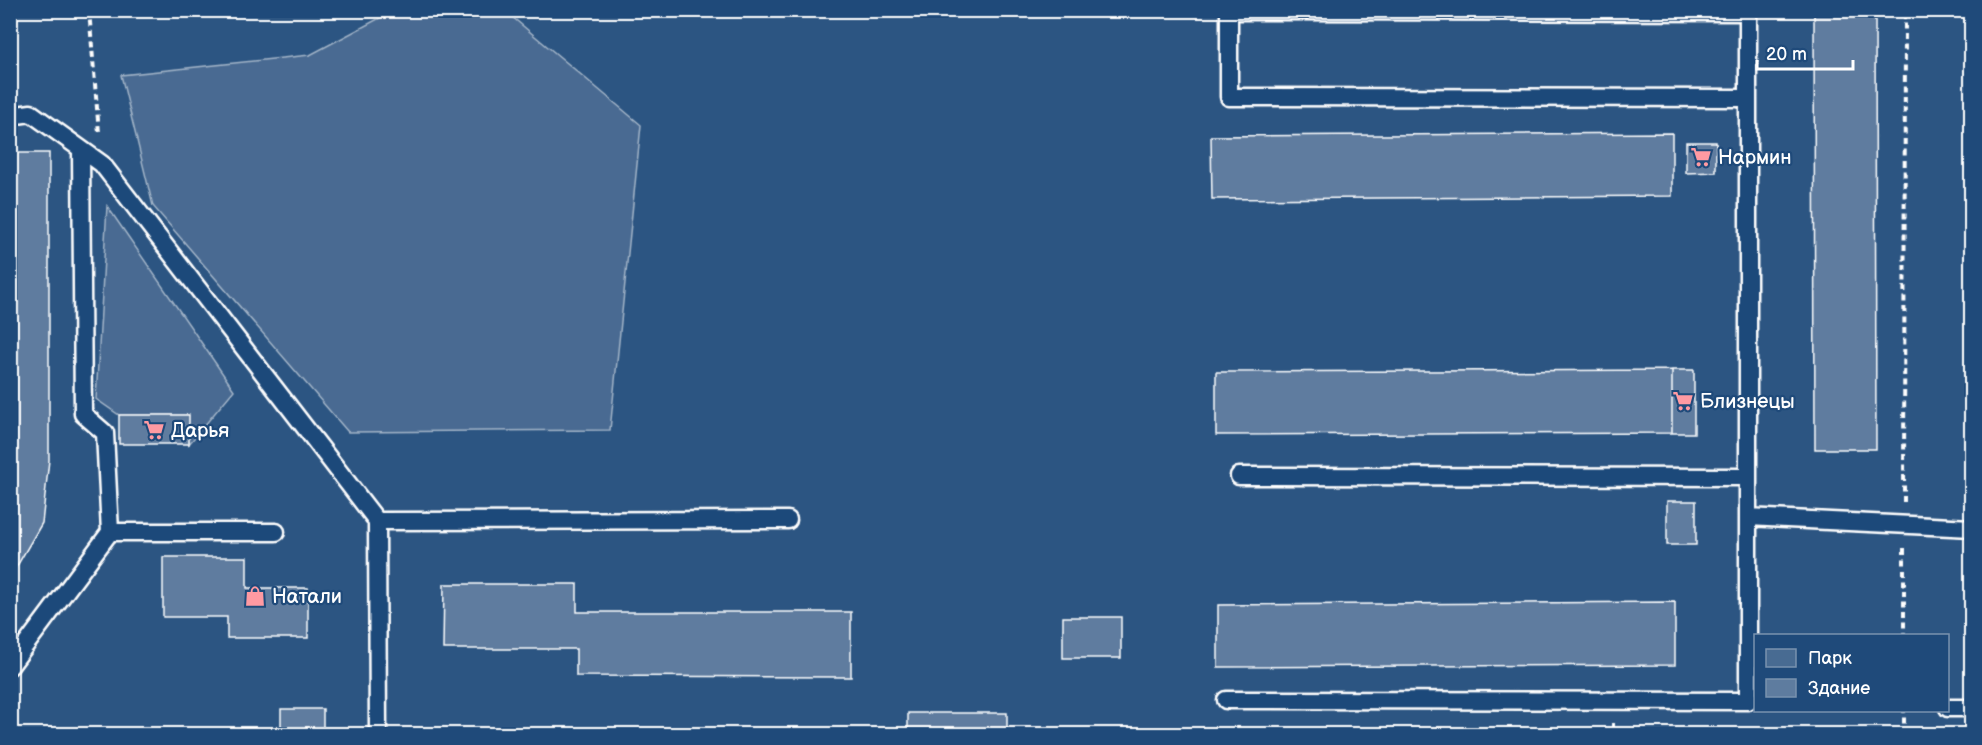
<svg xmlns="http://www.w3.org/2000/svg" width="1982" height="745" viewBox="0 0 1982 745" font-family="'Balsamiq Sans',sans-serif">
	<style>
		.green { fill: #486b92; stroke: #a4b5c8; stroke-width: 1.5 }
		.building { fill: #5e7c9f; stroke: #fff; stroke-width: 1.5 }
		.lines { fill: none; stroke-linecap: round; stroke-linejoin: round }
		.service-casing { stroke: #fff; stroke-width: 21 }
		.path { stroke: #fff; stroke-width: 4; stroke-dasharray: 6 4.5; stroke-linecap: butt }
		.service { stroke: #1f4a7a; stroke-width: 16 }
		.labels { text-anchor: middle; stroke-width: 4.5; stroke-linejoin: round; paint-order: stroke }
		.poi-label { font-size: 20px; fill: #fff; stroke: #1f4a7a; text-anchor: start }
	</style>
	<rect width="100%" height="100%" fill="#2c5582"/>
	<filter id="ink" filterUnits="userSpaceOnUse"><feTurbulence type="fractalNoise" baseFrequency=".0167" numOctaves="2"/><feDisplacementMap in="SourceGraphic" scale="12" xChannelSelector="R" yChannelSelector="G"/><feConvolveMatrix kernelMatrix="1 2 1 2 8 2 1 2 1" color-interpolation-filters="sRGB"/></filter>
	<g filter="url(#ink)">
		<path class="green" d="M393,11H505L641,125L610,430L348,432L153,206L121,75L310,55Z
			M107,206L234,390L189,444L188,415H119L96,399Z"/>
		<path class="building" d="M1814,10H1875L1876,449H1815Z
			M1672,133V196L1212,199L1211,136Z
			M1686,142H1716V172L1686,173Z
			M10,153H49V460L42,523L10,578Z
			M1672,370V433L1216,435V372Z
			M1672,370H1694V433H1672Z
			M119,415H189V444H119Z
			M1667,501H1696V545H1667Z
			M163,557H247V588H308V638H227V617H163Z
			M444,584H577V612H851V677L576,676V649H443Z
			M1675,602V665L1218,667V605Z
			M1063,617H1121V658H1063Z
			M281,709H323V734H281Z
			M908,713H1007V734H908Z"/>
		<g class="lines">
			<g class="service-casing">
				<path id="service" d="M1748,12L1229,11V97L1748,98
					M10,116L31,113L102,164L377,521
					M81,149L83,414L105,433L110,532
					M1239,476L1748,477
					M1748,517L1972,528
					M10,666L110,532H276
					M1226,700L1748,701V10
					M1948,708H1972
					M378,734L377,521L788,520"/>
			</g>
			<path class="path" d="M89,10L99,133
				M1904,502L1905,10
				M1904,548V636
				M1613,723V734
				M1904,734V710"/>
			<use href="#service" class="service"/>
		</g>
	</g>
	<defs>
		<g id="supermarket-bare" transform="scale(1.62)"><path d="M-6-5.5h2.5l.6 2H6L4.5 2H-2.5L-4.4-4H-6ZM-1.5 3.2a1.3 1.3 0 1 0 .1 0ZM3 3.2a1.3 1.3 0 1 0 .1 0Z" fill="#ff9aa2" stroke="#1f4a7a" stroke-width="2.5" paint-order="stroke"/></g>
		<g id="shop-bare" transform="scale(1.62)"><path d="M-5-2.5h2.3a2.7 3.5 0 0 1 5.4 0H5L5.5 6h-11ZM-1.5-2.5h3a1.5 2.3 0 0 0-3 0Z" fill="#ff9aa2" stroke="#1f4a7a" stroke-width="2.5" paint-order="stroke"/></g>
	</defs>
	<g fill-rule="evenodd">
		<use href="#supermarket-bare" x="1701" y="157"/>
		<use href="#supermarket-bare" x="1683" y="401"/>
		<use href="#supermarket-bare" x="154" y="430"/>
		<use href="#shop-bare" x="255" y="596"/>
	</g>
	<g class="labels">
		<g class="poi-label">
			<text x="1718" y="164">Нармин</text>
			<text x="1700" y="408">Близнецы</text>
			<text x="171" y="437">Дарья</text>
			<text x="272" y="603">Натали</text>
		</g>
	</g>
	<rect width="1982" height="745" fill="none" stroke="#1f4a7a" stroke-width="36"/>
	<rect x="18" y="18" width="1946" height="709" fill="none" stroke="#fff" stroke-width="2" filter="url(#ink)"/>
	<rect x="1754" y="634" width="195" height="78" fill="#1f4a7a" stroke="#7992af" stroke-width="1.5"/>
	<rect x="1766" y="649" width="30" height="18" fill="#486b92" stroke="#7992af" stroke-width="1.5"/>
	<text x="1808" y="664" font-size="18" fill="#ffffff">Парк</text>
	<rect x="1766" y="679" width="30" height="18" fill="#5e7c9f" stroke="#7992af" stroke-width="1.5"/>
	<text x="1808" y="694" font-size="18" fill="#ffffff">Здание</text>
	<path d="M1757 60v9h96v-9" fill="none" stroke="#ffffff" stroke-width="3"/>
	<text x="1766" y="60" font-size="18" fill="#ffffff" stroke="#1f4a7a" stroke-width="4.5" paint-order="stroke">20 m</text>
</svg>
